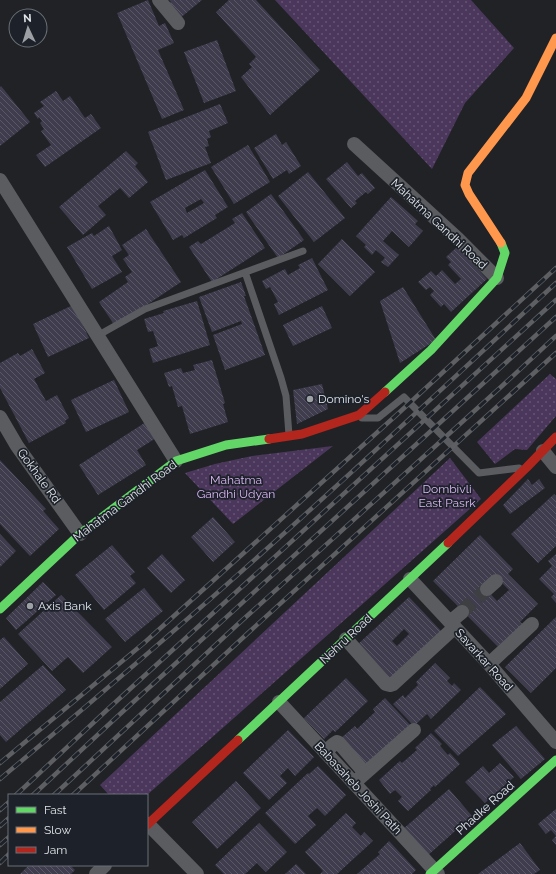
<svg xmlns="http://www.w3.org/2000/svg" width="556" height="874" viewBox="0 0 556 874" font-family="Raleway,sans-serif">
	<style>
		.green { fill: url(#green-dots) }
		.building { fill: url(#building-back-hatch); fill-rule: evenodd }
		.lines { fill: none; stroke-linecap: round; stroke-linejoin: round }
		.street-tunnel { stroke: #3d3f43; stroke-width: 14; stroke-dasharray: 14 7; stroke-linecap: butt }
		.lane { stroke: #5a5c5f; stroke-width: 7 }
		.street { stroke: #5a5c5f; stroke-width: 14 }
		.fast { stroke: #63d668; stroke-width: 9 }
		.slow { stroke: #ff974d; stroke-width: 9 }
		.jam { stroke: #b3261e; stroke-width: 9 }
		.rail-casing { stroke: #5d5f62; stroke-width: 4.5 }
		.rail { stroke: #1d2129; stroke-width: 3; stroke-dasharray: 9; stroke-linecap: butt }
		.poi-dot { fill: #9da1a5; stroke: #1d2129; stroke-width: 1.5 }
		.labels { text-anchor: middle; stroke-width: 3.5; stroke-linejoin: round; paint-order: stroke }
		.street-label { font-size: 12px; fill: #e1e5ea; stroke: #1d2129 }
		.poi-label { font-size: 12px; fill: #e1e5ea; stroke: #1d2129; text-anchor: start }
		.park-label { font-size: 12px; fill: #dcb8f5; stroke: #1d2129 }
	</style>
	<defs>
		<pattern id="green-dots" width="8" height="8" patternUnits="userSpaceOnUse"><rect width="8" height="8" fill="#4c375c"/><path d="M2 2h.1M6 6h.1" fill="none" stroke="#665474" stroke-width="1.8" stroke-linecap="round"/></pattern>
		<pattern id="building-back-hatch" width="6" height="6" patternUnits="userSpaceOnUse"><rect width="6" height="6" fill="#3e3c4d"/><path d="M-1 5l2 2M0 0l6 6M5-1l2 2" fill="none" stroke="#5a5867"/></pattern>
	</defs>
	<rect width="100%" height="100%" fill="#202226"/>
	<path class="green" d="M275,0H471L514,48L465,103L432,169Z
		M550,374L556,379V416L527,450L515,449L495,464L477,442Z
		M333,446L233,524L185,473L215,464L252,456Z
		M450,458L481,499L147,795H109L100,785Z"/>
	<path class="building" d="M148,0L159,26L165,23L174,43L158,50L184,110L162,119L117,13Z
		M169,0H202L179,19L167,6L171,2Z
		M229,0H256L320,70L270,115L241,77L252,67L249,64L256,57L216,12Z
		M217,40L236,91L204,103L184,52Z
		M1,86L30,122L0,146V87Z
		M56,91L63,101L70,96L85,118L91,114L101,128L45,167L36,155L51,145L41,131L44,129L40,123L42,121L39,117L38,119L34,113L44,106L40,102Z
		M220,104L228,123L209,131L211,137L207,139L209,146L205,147L211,163L166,180L148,132Z
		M276,134L282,145L286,142L301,166L289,174L287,170L273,179L254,148Z
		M248,145L270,182L234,204L211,167Z
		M126,151L138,163L135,166L148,182L129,198L120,188L98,206L106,215L83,235L59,207Z
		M347,162L358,176L362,173L375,188L368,194L366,192L355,201L357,203L351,208L326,179Z
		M205,170L228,207L215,215L217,218L184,238L182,235L173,240L150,202ZM201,199L204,203L187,213L185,208Z
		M308,172L345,218L314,242L278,196Z
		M271,194L304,240L278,258L246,212Z
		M391,197L418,221L415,224L423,231L409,247L392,231L383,241L399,255L388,267L381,262L385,258L376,250L372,255L364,247L366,245L356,236Z
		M242,213L265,248L212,282L189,247L198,241L201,244L235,223L232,219Z
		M109,226L122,250L112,256L122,272L92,289L67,247L92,233L94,236Z
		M146,229L181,282L115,326L99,302L128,282L125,277L132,272L123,259L129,255L122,245Z
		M342,239L375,272L350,296L318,264Z
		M457,247L487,279L451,312L444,304L441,307L430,295L434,291L430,287L426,290L418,282L431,271L436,276L442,270L455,284L461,279L448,265L451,262L446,257Z
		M312,258L328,290L279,315L274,304L278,302L270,287L266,289L262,281L285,269L288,275L300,268L298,265Z
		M241,282L246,296H244L265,355L225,370L213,335L242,324L241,321L212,332L199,297Z
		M403,287L436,340L400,363L380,301Z
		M197,301L210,345L153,363L149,349L158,346L153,331L148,332L144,319L164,313L163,311Z
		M73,305L89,338L48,357L33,324Z
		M322,306L332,328L293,346L283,325Z
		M32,349L45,373L34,379L46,401L57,395L69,418L65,421L66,423L29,443L0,388V363L18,353L20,356Z
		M212,360L225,403L223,404L228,422L190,434L182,406L178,407L172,386L169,387L164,373L181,368L183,373L195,370L193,365Z
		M114,380L129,412L86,432L71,400Z
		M322,384L328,409L297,424L293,390Z
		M146,422L156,438L137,450L146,465L98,495L79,465Z
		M0,460L46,509L43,511L59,529L30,556L0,524Z
		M528,479L532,485L539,479L545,488L510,514L503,505Z
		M554,494L556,496V546L538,563L511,534Z
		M213,517L235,542L213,562L191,537Z
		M0,534L16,551L0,567Z
		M480,535L513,569L508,574L538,604L520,622L524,625L500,649L433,581ZM495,576L509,590L497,601L484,587Z
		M112,545L135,572L130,576L136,583L104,610L75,575Z
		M162,554L185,580L171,593L147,568Z
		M556,554V603L551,597L554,594L539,579L552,566L548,561Z
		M43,582L56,595L16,630L6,618Z
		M144,588L163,611L125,642L105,619Z
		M61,595L112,647L83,673L68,657L52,671L18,634Z
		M409,597L443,633L389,682L356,646ZM404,629L409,634L397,646L392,641Z
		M556,617V668L531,693L505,667Z
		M4,637L28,664L0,689V640Z
		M435,663L450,678L447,681L452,686L454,683L461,690L431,719L427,714L414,726L393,704L403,695L405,698L418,685L416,682Z
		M43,665L66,690L6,742L0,735V702Z
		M346,678L368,701L335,732L333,730L324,739L304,718Z
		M480,687L506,714L458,756L434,731Z
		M385,698L411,726L368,766L341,738L355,726L357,729L375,712L373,709Z
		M516,726L545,759L521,779L492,745Z
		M288,730L314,757L295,776L288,768L280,776L287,783L269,800L243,773Z
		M431,733L442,744L440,746L448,755L450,753L460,764L435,787L434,785L430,789L431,790L408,811L398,801L402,797L395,790L390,794L379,780L400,761L402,763L417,750L415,748Z
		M500,763L514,777L485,803L465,782L483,766L489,773Z
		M318,766L346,795L325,816L317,808L308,816L316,825L295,844L265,813L308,773L309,774Z
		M236,781L261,808L217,849L192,822Z
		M449,789L472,816L426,857L402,830Z
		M556,809V845L552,840L556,836L551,830L546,834L538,824Z
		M346,813L356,823L352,827L361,836L364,832L373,841L337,874H320L323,871L305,852Z
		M259,823L287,852L266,872L257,863L245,874H224L215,865Z
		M389,841L416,870L412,874H357L380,854L378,852Z
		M520,843L540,870L534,874H478Z
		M296,864L306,874H285Z
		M29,865H70L75,870L71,874H20Z"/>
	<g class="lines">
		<path class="street-tunnel" d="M462,612L487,589"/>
		<path class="lane" d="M245,272L281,378L286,396L289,435
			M97,336L145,309L303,251
			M362,418H378L404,397L479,473L519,468"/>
		<path class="street" d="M159,0L178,23
			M354,144L458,239L497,278
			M0,180L176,461
			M0,417L17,446L80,534
			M543,451L556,467
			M410,579L489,664L556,742
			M487,589L496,581
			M450,622L462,612
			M346,639L386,684L390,685L393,684L455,627
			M489,664L532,624
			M279,702L438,874
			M325,752L334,744L337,742L339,743L365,773
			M354,783L414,730
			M148,824L197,874
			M96,874L105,865"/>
		<path class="fast" d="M385,392L431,350L497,278L505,253L501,243
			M0,609L80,534L176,461L226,445L269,439
			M238,740L448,543
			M430,874L556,760"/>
		<path class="slow" d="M501,243L469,194L465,185L468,173L526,98L556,38"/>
		<path class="jam" d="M269,439L302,434L359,415L385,392
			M448,543L527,467L556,437
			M147,825L238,740"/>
		<g class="rail-casing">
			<path id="rail" d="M0,763L144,643L402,410L556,268
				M0,779C88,705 175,631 261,554C361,465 458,374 556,283
				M16,795L108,709L556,300
				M33,795L119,715L556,317
				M54,795L237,625L502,386L556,336
				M73,795L248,633L556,353
				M0,810L9,802
				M0,826L9,818
				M0,845L9,837
				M0,863L9,854"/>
		</g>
		<use href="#rail" class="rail"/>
	</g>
	<g class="poi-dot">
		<circle cx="310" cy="399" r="4"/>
		<circle cx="30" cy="606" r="4"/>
	</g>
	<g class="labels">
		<g class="street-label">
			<text transform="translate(439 224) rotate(43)" y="4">Mahatma Gandhi Road</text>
			<text transform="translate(39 476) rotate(54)" y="4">Gokhale Rd</text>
			<text transform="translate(125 501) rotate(-37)" y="4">Mahatma Gandhi Road</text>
			<text transform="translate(346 639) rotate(-43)" y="4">Nehru Road</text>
			<text transform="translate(484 660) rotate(48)" y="4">Savarkar Road</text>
			<text transform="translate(358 788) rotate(47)" y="4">Babasaheb Joshi Path</text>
			<text transform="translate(485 808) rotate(-42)" y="4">Phadke Road</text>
		</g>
		<g class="poi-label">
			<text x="318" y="403">Domino's</text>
			<text x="38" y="610">Axis Bank</text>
		</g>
		<g class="park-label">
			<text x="236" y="484">Mahatma<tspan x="236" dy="14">Gandhi Udyan</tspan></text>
			<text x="447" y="493">Dombivli<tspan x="447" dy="14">East Pasrk</tspan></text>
		</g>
	</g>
	<rect x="8" y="794" width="140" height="72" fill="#1d2129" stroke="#6b6f76"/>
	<rect x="16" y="807" width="20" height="6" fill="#63d668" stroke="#6b6f76"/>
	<text x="44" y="814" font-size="12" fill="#e1e5ea">Fast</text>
	<rect x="16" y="827" width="20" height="6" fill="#ff974d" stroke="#6b6f76"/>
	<text x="44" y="834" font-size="12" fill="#e1e5ea">Slow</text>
	<rect x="16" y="847" width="20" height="6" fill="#b3261e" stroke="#6b6f76"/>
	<text x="44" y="854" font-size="12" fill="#e1e5ea">Jam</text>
	<g transform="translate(28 28) rotate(356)"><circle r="19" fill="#1d2129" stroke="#6b6f76"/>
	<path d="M0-3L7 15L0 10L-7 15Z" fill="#9da1a5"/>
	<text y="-6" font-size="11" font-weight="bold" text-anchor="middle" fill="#e1e5ea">N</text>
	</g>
</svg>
